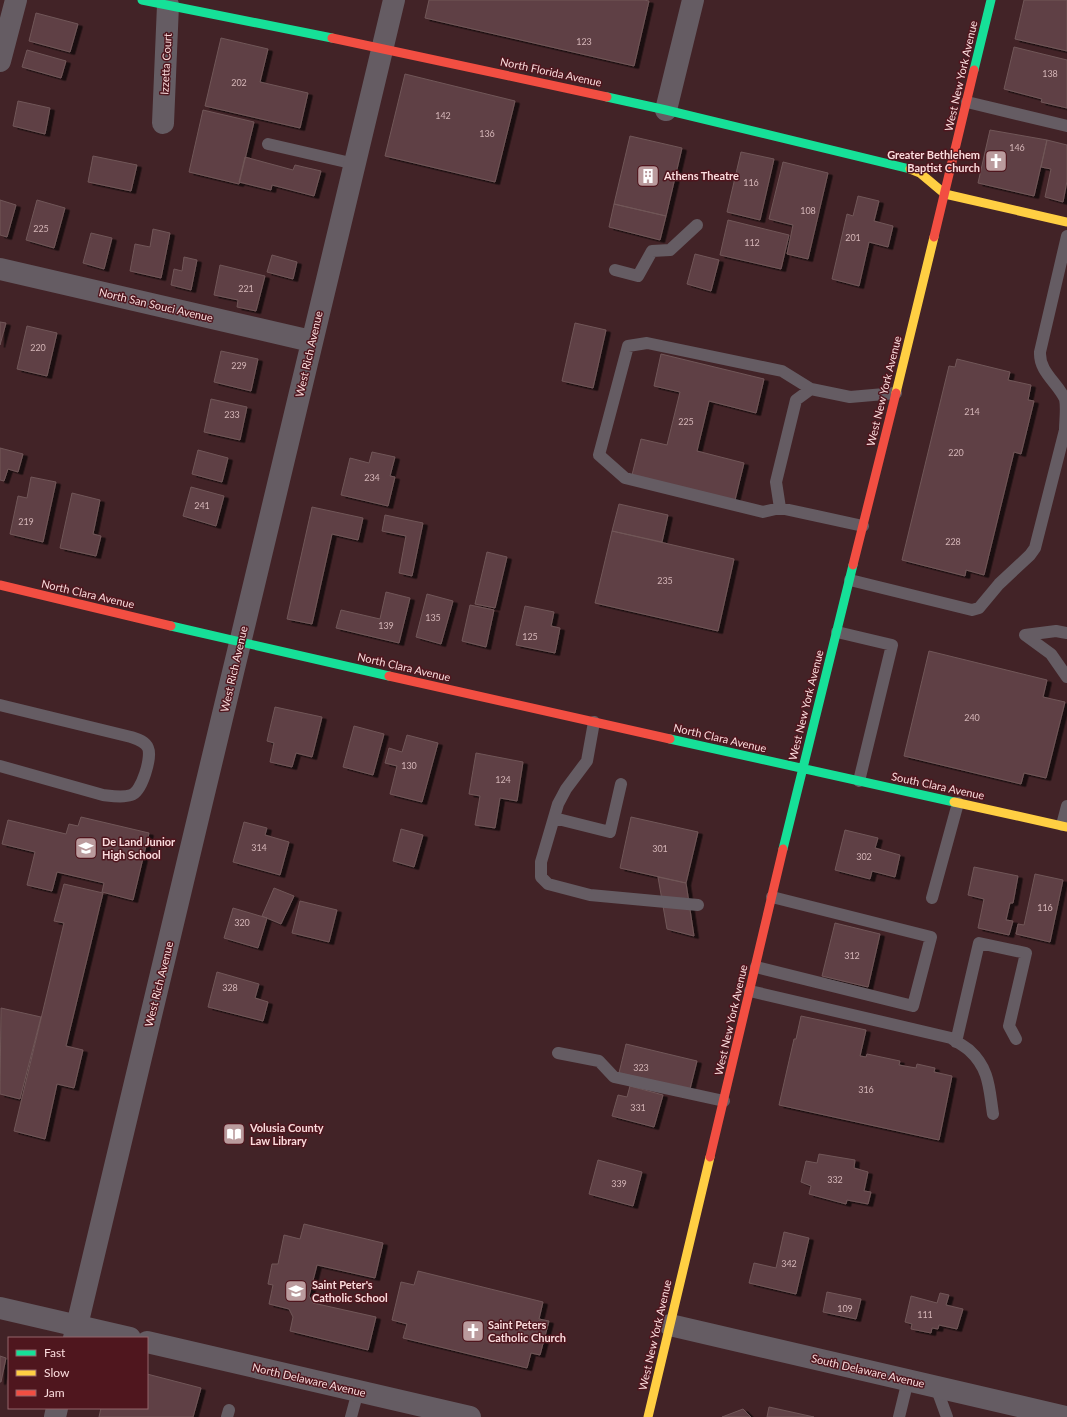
<svg xmlns="http://www.w3.org/2000/svg" width="1067" height="1417" viewBox="0 0 1067 1417" font-family="Lato,sans-serif">
	<style>
		.building { fill: #5e4144; stroke: #715658; filter: url(#shadow) }
		.lines { fill: none; stroke-linecap: round; stroke-linejoin: round }
		.lane { stroke: #655c63; stroke-width: 12 }
		.street { stroke: #655c63; stroke-width: 22 }
		.fast { stroke: #16e098; stroke-width: 9 }
		.slow { stroke: #ffcf43; stroke-width: 9 }
		.jam { stroke: #f24e42; stroke-width: 9 }
		.labels { text-anchor: middle; stroke-width: 3; stroke-linejoin: round; paint-order: stroke }
		.number-label { font-size: 9px; fill: #d4b5b7 }
		.street-label { font-size: 11px; fill: #fbdcdd; stroke: #4f161e }
		.poi-label { font-size: 11px; font-weight: bold; fill: #fbdcdd; stroke: #4f161e; text-anchor: start }
	</style>
	<defs>
		<filter id="shadow"><feDropShadow dx="4.5" dy="2.5" stdDeviation="0" flood-color="#0009"/></filter>
	</defs>
	<rect width="100%" height="100%" fill="#422327"/>
	<path class="building" d="M429,0H644L649,1L634,66L425,18Z
		M1024,0H1067V51L1015,39Z
		M36,13L78,24L70,52L29,41Z
		M221,38L268,49L260,82L308,93L300,128L205,106Z
		M1014,47L1067,60V108L1041,102L1042,99L1004,89Z
		M27,50L66,61L61,78L22,67Z
		M405,74L515,101L495,182L385,156Z
		M18,101L50,108L45,134L13,126Z
		M203,110L254,122L239,184L189,172Z
		M990,130L1047,140L1034,196L978,183Z
		M630,136L682,148L666,216L614,204Z
		M1047,140L1067,145V181L1063,202L1045,197L1051,169L1041,167Z
		M741,152L774,159L760,220L727,212Z
		M93,156L137,165L131,191L88,182Z
		M245,157L293,170L295,165L321,171L314,196L272,185L271,190L239,182Z
		M783,162L828,173L808,259L787,254L793,225L769,219Z
		M858,196L879,201L874,221L893,226L888,247L869,242L859,286L832,279L847,214L853,216Z
		M0,200L16,205L7,237L0,235Z
		M37,200L65,208L54,248L26,240Z
		M614,204L666,216L660,240L609,227Z
		M728,220L789,235L781,269L720,255Z
		M153,229L170,233L161,278L130,271L135,244L150,247Z
		M91,233L112,238L104,269L83,263Z
		M695,254L719,260L711,291L687,284Z
		M272,255L297,262L293,279L267,272Z
		M184,257L197,260L191,290L171,285L174,269L182,271Z
		M220,265L265,276L256,311L237,307L238,300L214,295Z
		M0,322L6,323L0,345Z
		M575,323L606,330L593,388L562,381Z
		M27,326L57,333L47,376L17,369Z
		M221,351L258,359L251,391L214,382Z
		M661,354L764,379L756,413L709,401L697,451L744,463L735,500L632,475L641,439L667,445L680,392L654,386Z
		M957,359L1010,372L1008,380L1031,385L1028,400L1034,401L1021,454L1014,452L984,575L966,570L965,576L902,560L949,366L955,367Z
		M211,399L247,407L240,440L204,432Z
		M0,448L23,454L18,472L8,469L4,481L0,480Z
		M198,450L228,458L222,482L192,474Z
		M372,452L395,457L390,476L395,477L388,506L341,495L350,458L369,463Z
		M31,477L56,482L43,542L10,534L18,496L27,498Z
		M191,487L224,496L216,526L183,516Z
		M72,493L100,500L93,534L101,536L96,556L60,548Z
		M619,504L668,515L662,542L612,531Z
		M312,507L363,518L358,540L332,534L312,624L287,619Z
		M385,515L423,523L412,576L399,573L406,536L382,531Z
		M612,531L734,559L718,631L595,603Z
		M487,552L507,557L495,608L475,604Z
		M386,592L410,598L399,643L336,628L341,610L380,619Z
		M427,594L453,601L441,644L416,637Z
		M470,605L494,610L486,647L462,641Z
		M525,606L554,612L551,626L560,628L555,653L516,645Z
		M929,651L1047,680L1043,697L1065,702L1046,778L1024,773L1021,784L904,756Z
		M275,707L322,717L312,757L296,753L292,767L270,762L274,743L267,741Z
		M354,726L384,734L373,775L343,767Z
		M407,735L438,743L422,802L390,794L397,766L385,763L389,748L402,752Z
		M476,753L523,762L517,801L500,798L495,828L475,825L480,796L469,794Z
		M81,817L149,833L133,900L102,892L104,883L57,872L52,891L27,885L35,852L2,844L8,820L66,834L69,824L78,826Z
		M631,817L698,832L686,883L620,868Z
		M244,822L267,828L265,835L289,842L280,875L233,862Z
		M401,829L423,835L414,867L393,861Z
		M845,830L878,838L875,848L900,855L895,877L872,871L870,879L835,870Z
		M974,867L1018,876L1013,903H1010L1006,920L1013,921L1009,935L978,928L984,899L968,895Z
		M1035,874L1063,880L1050,942L1016,934L1018,924L1024,925Z
		M658,877L686,883L694,936L667,929Z
		M64,884L103,893L66,1046L83,1050L74,1088L57,1084L45,1139L14,1131L64,923L54,921Z
		M274,888L294,896L281,924L262,916Z
		M300,901L337,910L329,942L292,933Z
		M233,908L267,918L258,948L224,938Z
		M835,923L880,934L868,987L822,976Z
		M217,972L259,984L255,998L268,1002L263,1021L208,1007Z
		M1,1008L41,1017L20,1099L0,1094Z
		M801,1016L866,1030L860,1056L866,1057L867,1054L900,1061L899,1065L916,1068L917,1064L935,1068L934,1072L952,1076L939,1140L779,1105L794,1039H796Z
		M626,1044L697,1061L690,1089L619,1073Z
		M630,1086L663,1095L654,1127L612,1116L618,1095L627,1097Z
		M819,1154L855,1160L854,1168L868,1172L864,1191L871,1192L868,1204L847,1200L846,1204L809,1194L811,1186L801,1182L806,1161L817,1163Z
		M598,1160L642,1172L633,1206L589,1194Z
		M304,1224L383,1243L375,1278L317,1265L309,1296L313,1303L376,1317L368,1350L290,1331L293,1317L289,1309L269,1304L273,1285L268,1284L272,1264H278L284,1235L300,1239Z
		M784,1232L809,1238L796,1294L749,1283L754,1263L776,1268Z
		M418,1271L543,1302L539,1319L549,1321L540,1355L531,1353L527,1368L403,1338L407,1324L392,1320L401,1282L414,1285Z
		M827,1292L861,1299L856,1319L823,1312Z
		M940,1293L949,1295L946,1305L963,1309L957,1329L939,1325L938,1329L932,1328L931,1333L911,1329L912,1324L905,1322L911,1296L937,1303Z
		M0,1356L6,1358L1,1382H0Z
		M147,1374L201,1388L193,1417H99L101,1408H147Z
		M769,1407L814,1417H767Z
		M743,1409L751,1417H722Z"/>
	<g class="lines">
		<path class="lane" d="M967,102L1067,126
			M268,144L355,164
			M615,270L638,276L652,251L670,250L697,225
			M780,508L763,512L625,478L599,455L628,346L647,343L782,371L811,389
			M863,526L780,508L776,482L796,400L811,389L850,397L896,393
			M850,580L972,610L979,608L999,584L1030,555L1035,548L1065,430C1065,421 1067,408 1065,399C1057,382 1039,372 1040,352L1067,236
			M837,632L892,645L859,781
			M1067,633L1056,631L1025,635L1051,654L1067,677
			M0,705L131,737C137,739 145,741 148,748C152,757 142,792 131,795C123,798 112,796 103,795L0,766
			M594,722L587,761L566,789L558,804L541,862V877L548,884L590,895L698,905
			M554,818L610,832L621,784
			M1062,825L1067,806
			M932,898L958,803
			M756,967L913,1006L931,937L772,897
			M750,991L951,1038C957,1042 964,1046 969,1050C990,1069 989,1089 993,1114
			M956,1042L979,943L1026,953L1009,1026L1016,1039
			M558,1053L599,1061L614,1077L724,1101
			M936,1387L947,1417
			M227,1417L229,1410
			M351,1417L358,1391
			M899,1417L908,1380"/>
		<path class="street" d="M0,61L16,0
			M666,110L693,0
			M163,123L168,5
			M0,269L311,341
			M0,1308L130,1338
			M670,1325L1066,1417
			M74,1338C181,892 286,446 394,0
			M147,1342L470,1417
			M55,1417L57,1408"/>
		<path class="fast" d="M142,0L332,38
			M974,70L991,0
			M607,97L666,110L910,169
			M171,626L389,676
			M670,739L954,802
			M783,849L853,565"/>
		<path class="slow" d="M910,169L920,173L945,194L1067,222
			M896,393L934,237
			M954,802L1067,827
			M648,1417L710,1157"/>
		<path class="jam" d="M332,38L607,97
			M934,237L974,70
			M853,565L896,393
			M0,585L171,626
			M389,676L670,739
			M710,1157L783,849"/>
	</g>
	<defs>
		<g id="church-square" transform="scale(1.15)"><rect x="-9" y="-9" width="18" height="18" rx="4" fill="#ba9b9d" stroke="#4f161e"/><path d="M-1.2-6h2.4v3.5h3.3v2.4h-3.3V6h-2.4V-.1h-3.3v-2.4h3.3Z" fill="#fff"/></g>
		<g id="building-square" transform="scale(1.15)"><rect x="-9" y="-9" width="18" height="18" rx="4" fill="#ba9b9d" stroke="#4f161e"/><path d="M-4-6H4V6H1V3H-1V6H-4ZM-2.5-4.3h1.7v1.8h-1.7ZM.8-4.3h1.7v1.8H.8ZM-2.5-1h1.7V.8h-1.7ZM.8-1h1.7V.8H.8Z" fill="#fff"/></g>
		<g id="school-square" transform="scale(1.15)"><rect x="-9" y="-9" width="18" height="18" rx="4" fill="#ba9b9d" stroke="#4f161e"/><path d="M0-5L7-2L0 1L-7-2ZM-4 1L0 2.5L4 1V4Q0 6-4 4Z" fill="#fff"/></g>
		<g id="library-square" transform="scale(1.15)"><rect x="-9" y="-9" width="18" height="18" rx="4" fill="#ba9b9d" stroke="#4f161e"/><path d="M-6-4Q-3-5.5-.7-3.5V5Q-3 3-6 4ZM6-4Q3-5.5 .7-3.5V5Q3 3 6 4Z" fill="#fff"/></g>
	</defs>
	<g fill-rule="evenodd">
		<use href="#church-square" x="996" y="161"/>
		<use href="#building-square" x="648" y="176"/>
		<use href="#school-square" x="86" y="848"/>
		<use href="#library-square" x="234" y="1134"/>
		<use href="#school-square" x="296" y="1291"/>
		<use href="#church-square" x="473" y="1331"/>
	</g>
	<g class="labels">
		<g class="number-label">
			<text x="584" y="45">123</text>
			<text x="1050" y="77">138</text>
			<text x="239" y="86">202</text>
			<text x="443" y="119">142</text>
			<text x="487" y="137">136</text>
			<text x="1017" y="151">146</text>
			<text x="751" y="186">116</text>
			<text x="808" y="214">108</text>
			<text x="41" y="232">225</text>
			<text x="853" y="241">201</text>
			<text x="752" y="246">112</text>
			<text x="246" y="292">221</text>
			<text x="38" y="351">220</text>
			<text x="239" y="369">229</text>
			<text x="972" y="415">214</text>
			<text x="232" y="418">233</text>
			<text x="686" y="425">225</text>
			<text x="956" y="456">220</text>
			<text x="372" y="481">234</text>
			<text x="202" y="509">241</text>
			<text x="26" y="525">219</text>
			<text x="953" y="545">228</text>
			<text x="665" y="584">235</text>
			<text x="433" y="621">135</text>
			<text x="386" y="629">139</text>
			<text x="530" y="640">125</text>
			<text x="972" y="721">240</text>
			<text x="409" y="769">130</text>
			<text x="503" y="783">124</text>
			<text x="259" y="851">314</text>
			<text x="660" y="852">301</text>
			<text x="864" y="860">302</text>
			<text x="1045" y="911">116</text>
			<text x="242" y="926">320</text>
			<text x="852" y="959">312</text>
			<text x="230" y="991">328</text>
			<text x="641" y="1071">323</text>
			<text x="866" y="1093">316</text>
			<text x="638" y="1111">331</text>
			<text x="835" y="1183">332</text>
			<text x="619" y="1187">339</text>
			<text x="789" y="1267">342</text>
			<text x="845" y="1312">109</text>
			<text x="925" y="1318">111</text>
		</g>
		<g class="street-label">
			<text transform="translate(166 64) rotate(-87)" y="4">Izzetta Court</text>
			<text transform="translate(551 72) rotate(12)" y="4">North Florida Avenue</text>
			<text transform="translate(961 76) rotate(-77)" y="4">West New York Avenue</text>
			<text transform="translate(156 305) rotate(13)" y="4">North San Souci Avenue</text>
			<text transform="translate(309 354) rotate(-77)" y="4">West Rich Avenue</text>
			<text transform="translate(884 391) rotate(-76)" y="4">West New York Avenue</text>
			<text transform="translate(88 594) rotate(13)" y="4">North Clara Avenue</text>
			<text transform="translate(404 667) rotate(13)" y="4">North Clara Avenue</text>
			<text transform="translate(234 669) rotate(-77)" y="4">West Rich Avenue</text>
			<text transform="translate(806 705) rotate(-76)" y="4">West New York Avenue</text>
			<text transform="translate(720 738) rotate(13)" y="4">North Clara Avenue</text>
			<text transform="translate(938 786) rotate(12)" y="4">South Clara Avenue</text>
			<text transform="translate(159 984) rotate(-76)" y="4">West Rich Avenue</text>
			<text transform="translate(731 1020) rotate(-77)" y="4">West New York Avenue</text>
			<text transform="translate(655 1335) rotate(-77)" y="4">West New York Avenue</text>
			<text transform="translate(868 1371) rotate(13)" y="4">South Delaware Avenue</text>
			<text transform="translate(309 1380) rotate(13)" y="4">North Delaware Avenue</text>
		</g>
		<g class="poi-label">
			<text x="980" y="159" text-anchor="end">Greater Bethlehem<tspan x="980" dy="13">Baptist Church</tspan></text>
			<text x="664" y="180">Athens Theatre</text>
			<text x="102" y="846">De Land Junior<tspan x="102" dy="13">High School</tspan></text>
			<text x="250" y="1132">Volusia County<tspan x="250" dy="13">Law Library</tspan></text>
			<text x="312" y="1289">Saint Peter's<tspan x="312" dy="13">Catholic School</tspan></text>
			<text x="488" y="1329">Saint Peters<tspan x="488" dy="13">Catholic Church</tspan></text>
		</g>
	</g>
	<rect x="8" y="1337" width="140" height="72" fill="#4f161e" stroke="#94656a"/>
	<rect x="16" y="1350" width="20" height="6" fill="#16e098" stroke="#94656a"/>
	<text x="44" y="1357" font-size="12" fill="#fbdcdd">Fast</text>
	<rect x="16" y="1370" width="20" height="6" fill="#ffcf43" stroke="#94656a"/>
	<text x="44" y="1377" font-size="12" fill="#fbdcdd">Slow</text>
	<rect x="16" y="1390" width="20" height="6" fill="#f24e42" stroke="#94656a"/>
	<text x="44" y="1397" font-size="12" fill="#fbdcdd">Jam</text>
</svg>
